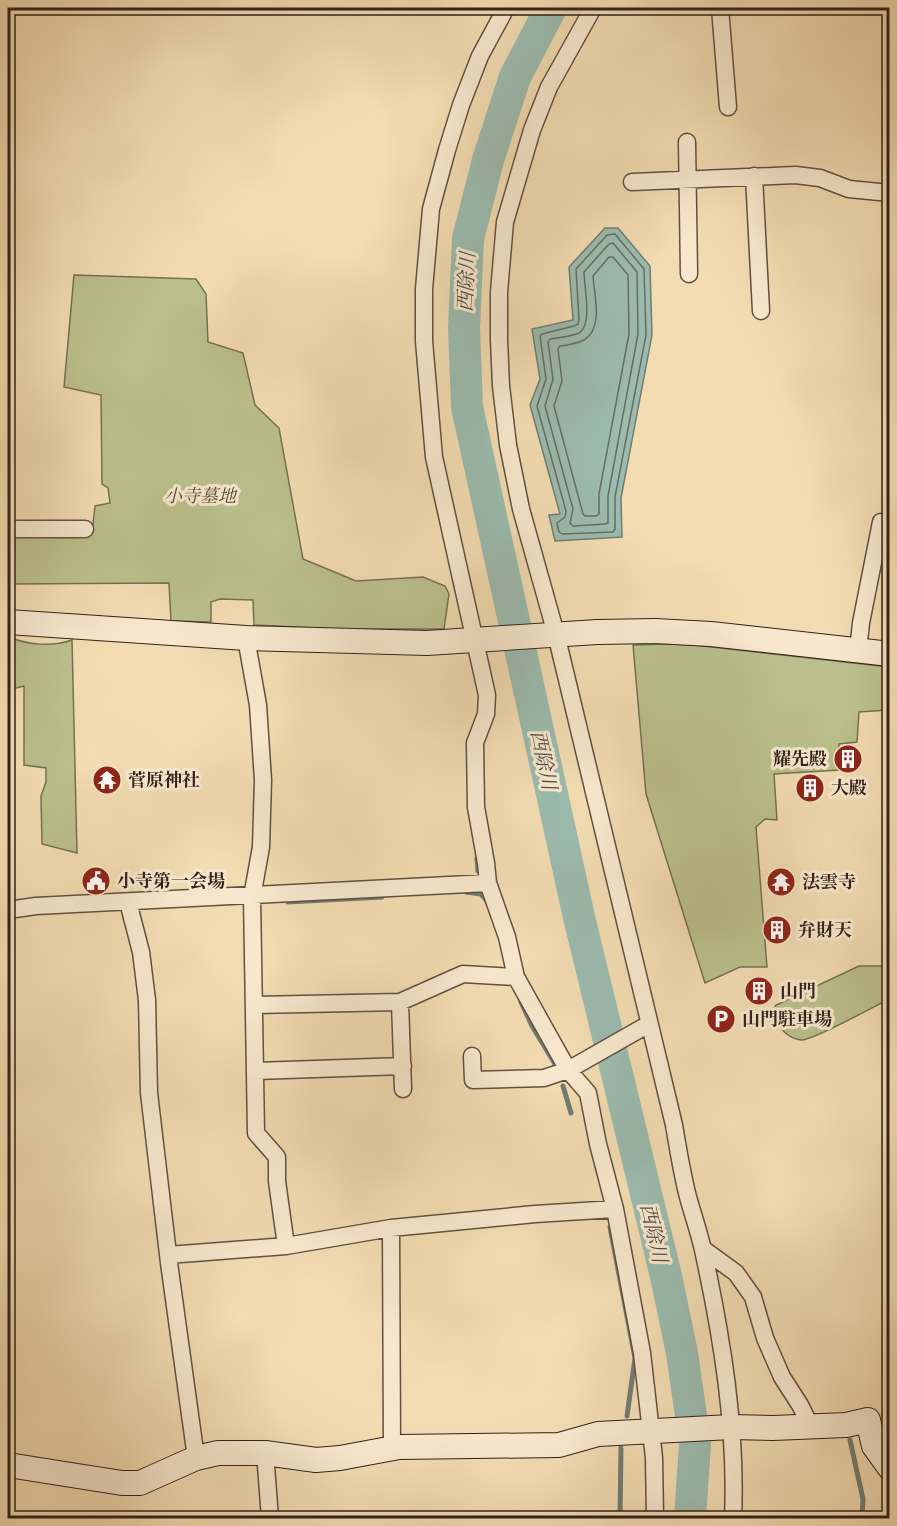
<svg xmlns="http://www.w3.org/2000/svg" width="897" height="1526" viewBox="0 0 897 1526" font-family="'IM FELL English','Noto Serif JP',serif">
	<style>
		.green { fill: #bbc08c; stroke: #767054; stroke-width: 1.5 }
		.water { fill: #9bbbae; stroke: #717d73; stroke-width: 1.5 }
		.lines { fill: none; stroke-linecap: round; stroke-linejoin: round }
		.shore { stroke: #666e64; stroke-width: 1.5 }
		.stream { stroke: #717d73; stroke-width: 5 }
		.river { stroke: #9bbbae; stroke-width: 32 }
		.street-casing { stroke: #625041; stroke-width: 19 }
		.secondary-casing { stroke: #31211b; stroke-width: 26 }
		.street { stroke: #f7e8cd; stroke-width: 16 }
		.secondary { stroke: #f7e8cd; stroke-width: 24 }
		.labels { text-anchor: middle; stroke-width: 6; stroke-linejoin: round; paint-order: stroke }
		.park-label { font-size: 18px; font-style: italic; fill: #544937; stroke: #f7e8cd }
		.poi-label { font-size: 18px; font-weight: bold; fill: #31211b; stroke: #f7e8cd; text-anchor: start }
		.water-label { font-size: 20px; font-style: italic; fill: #514f47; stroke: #f7e8cd }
	</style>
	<rect width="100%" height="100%" fill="#f3dcb2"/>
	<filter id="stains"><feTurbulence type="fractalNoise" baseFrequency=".00333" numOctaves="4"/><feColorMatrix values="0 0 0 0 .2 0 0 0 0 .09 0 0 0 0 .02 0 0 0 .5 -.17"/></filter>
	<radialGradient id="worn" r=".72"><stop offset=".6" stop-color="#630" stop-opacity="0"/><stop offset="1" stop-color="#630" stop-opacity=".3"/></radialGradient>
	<path class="green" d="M74,275L196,279L206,294L208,342L243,353L255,405L279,428L303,559L356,581L423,577L445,586L449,594L444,629H337L254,625L253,600L220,599L211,602V622L171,621L169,583L8,584V534L92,533L95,506L110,503L108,488L102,484L101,395L64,387Z
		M9,637C28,645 52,647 72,640L77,853L42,844L41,796L46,782V768L24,765V686L8,690Z
		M666,644L694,645L889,667V716L888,710L859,712L857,742L839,744V770L774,774L777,820L765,819L756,827L767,967H740L705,983L646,794L633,645Z
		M889,960V999C875,1006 812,1041 801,1040C785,1038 779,1026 771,1013L776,1005L859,966H881Z"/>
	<path class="water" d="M605,228H618L650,266L652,335L621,498L622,537L555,541L549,515L560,514L530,405L540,379L532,329L573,320L569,267Z"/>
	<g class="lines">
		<path class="shore" d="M615,234L644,269L646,335L615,497V529L613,532L562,534L559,532L557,523L565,517L566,511L537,406L546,379L540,336L542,334L574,326L578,324L579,319L576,269L607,235Z
			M613,243L637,272L638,334L608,496V523L605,524L573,526L570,523L573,509L545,406L553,379L548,342L550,339C559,337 570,337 579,333C593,325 584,287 584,272L609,244Z
			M609,257H613L628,275L629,334L599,494V514L596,516H585L583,514L554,406L562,381L558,349L560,346C568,345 577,344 584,340C604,328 594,295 593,276Z"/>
		<path class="stream" d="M477,858L478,871
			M466,892L481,894L489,903
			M288,902L382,897
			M521,1002L532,1026L555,1064
			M563,1086L571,1113
			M610,1227L635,1358L627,1416
			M850,1440L863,1499L862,1518
			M620,1518L621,1448"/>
		<path class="river" d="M551,8L515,77L488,160L468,239L464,328L467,407L579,917L666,1276L682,1353L695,1444L690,1518"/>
		<g class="street-casing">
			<path id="street" d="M506,8L480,56L461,105L447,150L431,209L424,289V341L434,457L487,695L486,714L475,743L476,807L486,863L488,883L507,937L516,977L568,1070L588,1093L598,1144L615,1209L642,1353L654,1458L655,1518
				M593,8L549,87L532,130L505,222L499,292V340L501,386L508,445L521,509L556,634L674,1125C678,1149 682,1174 688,1197C693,1215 699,1232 703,1250C722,1337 737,1429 733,1518
				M720,8L728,107
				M687,142L689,274
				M754,176L761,311
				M632,182L795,175L820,178L849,189L890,193
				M8,529H85
				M246,638L258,705L263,780L261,847L252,897L256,1133L277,1157V1181L286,1246
				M858,651L861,623L881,522
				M128,902L141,952L147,1000L149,1093L169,1263L196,1458
				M8,910L36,906L488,883
				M400,1002L403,1089
				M255,1005L400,1002L463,974L516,977
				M472,1056L473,1080L544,1078L568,1070L649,1024
				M256,1071L403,1066
				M391,1228L392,1448
				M703,1249L736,1273L753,1297L765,1338L782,1377L800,1405L811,1427
				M168,1255L286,1246L391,1228L535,1214L615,1209
				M265,1453L270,1518"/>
		</g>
		<g class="secondary-casing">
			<path id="secondary" d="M8,622L246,638L427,643L597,632L655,631L711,634L890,654
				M8,1465L122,1483H140L196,1458L218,1453H265L316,1460L340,1458L399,1447L559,1445L598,1434L731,1427L773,1428L846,1425L868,1420L874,1446L890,1468"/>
		</g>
		<use href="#street" class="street"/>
		<use href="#secondary" class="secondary"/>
	</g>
	<defs>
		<g id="building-disc" transform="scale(1.5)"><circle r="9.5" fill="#8f2418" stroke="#f7e8cd"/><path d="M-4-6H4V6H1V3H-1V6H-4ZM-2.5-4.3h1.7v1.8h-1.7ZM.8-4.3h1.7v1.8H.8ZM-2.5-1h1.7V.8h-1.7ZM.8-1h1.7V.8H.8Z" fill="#fff"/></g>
		<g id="temple-disc" transform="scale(1.5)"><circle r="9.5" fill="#8f2418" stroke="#f7e8cd"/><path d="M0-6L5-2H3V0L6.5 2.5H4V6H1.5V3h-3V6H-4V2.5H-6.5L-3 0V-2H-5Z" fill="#fff"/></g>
		<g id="civic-disc" transform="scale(1.5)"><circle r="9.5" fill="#8f2418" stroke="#f7e8cd"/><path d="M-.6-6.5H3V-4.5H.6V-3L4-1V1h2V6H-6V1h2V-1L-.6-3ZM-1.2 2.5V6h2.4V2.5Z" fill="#fff"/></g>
		<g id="parking-disc" transform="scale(1.5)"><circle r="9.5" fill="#8f2418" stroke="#f7e8cd"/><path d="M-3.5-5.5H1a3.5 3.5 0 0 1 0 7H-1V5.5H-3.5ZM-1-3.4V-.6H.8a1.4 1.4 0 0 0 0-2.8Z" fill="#fff"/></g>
	</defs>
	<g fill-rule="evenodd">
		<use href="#building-disc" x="848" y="759"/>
		<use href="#temple-disc" x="107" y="780"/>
		<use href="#building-disc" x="810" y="788"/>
		<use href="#civic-disc" x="96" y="881"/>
		<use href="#temple-disc" x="781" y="882"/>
		<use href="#building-disc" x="777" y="930"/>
		<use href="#building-disc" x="759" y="991"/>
		<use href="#parking-disc" x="721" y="1019"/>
	</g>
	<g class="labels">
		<g class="park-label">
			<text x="200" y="502">小寺墓地</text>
		</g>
		<g class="poi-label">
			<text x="827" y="765" text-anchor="end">耀先殿</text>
			<text x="128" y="786">菅原神社</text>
			<text x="831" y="794">大殿</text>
			<text x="117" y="887">小寺第一会場</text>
			<text x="802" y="888">法雲寺</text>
			<text x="798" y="936">弁財天</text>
			<text x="780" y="997">山門</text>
			<text x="742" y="1025">山門駐車場</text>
		</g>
		<g class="water-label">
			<text transform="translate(466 282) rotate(-87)" y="7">西除川</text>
			<text transform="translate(544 760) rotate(78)" y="7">西除川</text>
			<text transform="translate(654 1233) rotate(77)" y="7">西除川</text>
		</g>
	</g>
	<rect width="897" height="1526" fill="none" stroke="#f3dcb2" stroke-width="30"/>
	<rect x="9" y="9" width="879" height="1508" fill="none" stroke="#31211b" stroke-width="3"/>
	<rect x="15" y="15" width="867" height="1496" fill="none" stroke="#31211b" stroke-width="1.5"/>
	<rect width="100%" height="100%" filter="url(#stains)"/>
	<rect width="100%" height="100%" fill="url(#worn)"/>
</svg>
